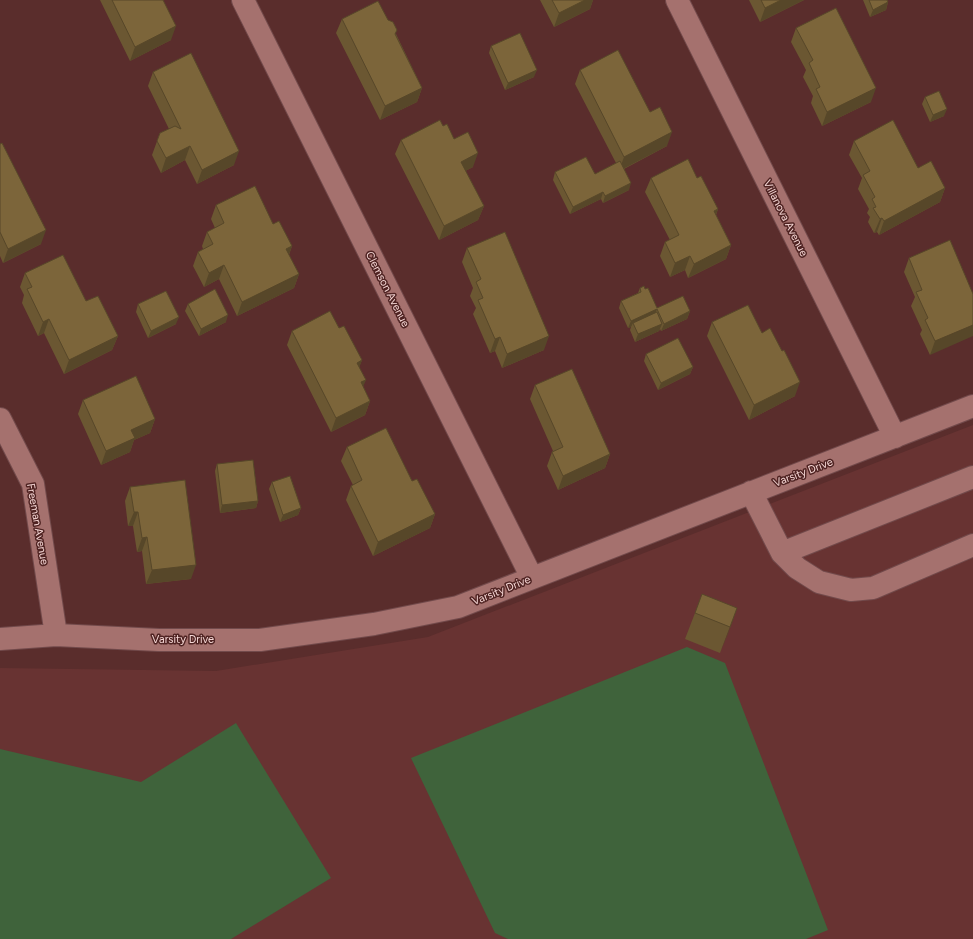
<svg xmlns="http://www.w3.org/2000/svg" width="973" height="939" viewBox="0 0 973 939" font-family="Figtree,sans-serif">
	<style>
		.built { fill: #683332 }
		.green { fill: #3f633b }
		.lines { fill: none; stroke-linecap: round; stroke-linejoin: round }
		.minor-casing { stroke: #724a4b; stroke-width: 24 }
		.minor { stroke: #a5716e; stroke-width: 22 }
		.wall { fill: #6b5732 }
		.shaded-wall { fill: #574729 }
		.building { fill: #7c653a; stroke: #574729 }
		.labels { text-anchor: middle; stroke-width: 3; stroke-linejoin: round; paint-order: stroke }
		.street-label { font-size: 11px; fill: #f7d9d7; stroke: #4f2322 }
	</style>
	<rect width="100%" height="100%" fill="#5a2d2c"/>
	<path class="built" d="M973,425V939H0V668L216,671L428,637Z"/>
	<path class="green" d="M687,647L725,663L828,930L806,939H508L495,933L411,758Z
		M236,723L331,878L231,939H0V749L141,782Z"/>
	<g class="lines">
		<g class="minor-casing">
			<path id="minor" d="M243,0L532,578
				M677,0L895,437
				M0,419L33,484L56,635
				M751,492L782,553L797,568L819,582L851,590L873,588L973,545
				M782,553L973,477
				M0,639L56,635L159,640H260L374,624L458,607L973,406"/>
		</g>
		<use href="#minor" class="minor"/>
	</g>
	<path class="wall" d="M100,0H163L171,40L130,61Z
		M540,0H593L590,9L554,27Z
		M749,0H804L760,22Z
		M863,0H887L888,2L886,10L870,17Z
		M342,19L396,34L422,88L417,102L380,120L336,33Z
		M796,28L871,102L822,126L811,103L813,96L803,77L806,70L791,42Z
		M491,46L534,77L505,90L489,53Z
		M580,70L667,146L624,169L629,190L603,203L601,199L570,214L553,180L555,172L595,174L616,163L575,84Z
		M153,72L234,165L197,184L185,160L161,173L152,155L160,133L169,129L148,86Z
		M925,97L944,116L930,122L922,104Z
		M443,126L454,139L473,167L465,171L484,206L478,220L439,240L395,154L401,140Z
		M854,141L918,168L945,188L940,202L879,235L877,232L874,233L868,222L870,217L867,213L869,209L858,189L862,178L849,155Z
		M0,144L41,244L3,263L0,256Z
		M651,178H697L718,209L716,215L731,245L726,259L688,278L685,270L670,277L660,256L665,242L670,240L645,192Z
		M216,205L273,224L292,246L289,255L299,274L294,288L237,316L219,279L204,287L193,266L198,252L203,249L202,246L207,232L215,228L211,219Z
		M467,248L544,350L502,368L495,351L490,353L473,314L476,308L470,296L473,288L462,262Z
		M909,258L973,294L930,355L920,334L922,330L911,306L915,297L904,272Z
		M25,273L86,301L118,336L112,350L64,374L44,333L38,336L22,303L24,295L20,287Z
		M640,288L645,289L657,308L690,311L687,319L661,331L660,329L659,331L635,342L630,330L631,327L628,328L619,308L621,301L638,293Z
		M138,304L176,324L148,338L136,312Z
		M188,304L226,322L199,336L185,311Z
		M712,322L762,333L795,396L749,420L707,336Z
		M339,328L362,360L359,367L363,387L370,401L365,415L331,432L287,345L292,331Z
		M646,354L693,367L690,374L658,390L644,361Z
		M535,385L610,454L605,468L558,490L547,466L552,452L553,451L530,399Z
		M83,400L155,419L150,433L134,440L130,452L101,465L78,414Z
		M347,447L412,481L435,514L430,528L373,556L346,500L351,486L353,485L341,461Z
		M217,464L258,501L256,508L220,513L215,471Z
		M272,482L301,508L298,515L280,522L269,489Z
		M130,487L191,579L146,584L142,551L137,552L133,526H128L125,501Z
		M737,608L720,653L685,639L695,613Z"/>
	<path class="shaded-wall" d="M585,0H593L590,9L554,27L559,13Z
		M781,0H804L760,22L765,8Z
		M888,2L886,10L870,17L873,10Z
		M176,26L171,40L130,61L135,47Z
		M537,70L534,77L505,90L508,83Z
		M422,88L417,102L380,120L385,106Z
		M876,88L871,102L822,126L827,112Z
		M947,109L944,116L930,122L933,115Z
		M672,132L667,146L619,171L624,157Z
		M190,146L185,160L161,173L166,158Z
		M239,151L234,165L197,184L202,170Z
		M478,153L473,167L456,176L461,162Z
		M631,183L629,190L603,203L605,196Z
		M945,188L940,202L879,235L884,221Z
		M603,192L601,199L570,214L573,207Z
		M484,206L478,220L439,240L444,226Z
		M718,209L713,223L714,211Z
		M882,218L877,232L874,233L880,219Z
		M46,230L41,244L3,263L8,249Z
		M731,245L726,259L688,278L694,264Z
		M292,246L287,260L286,249Z
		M690,256L685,270L670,277L675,263Z
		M224,265L219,279L204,287L209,273Z
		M299,274L294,288L237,316L242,302Z
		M657,309L654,317L633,323L631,327L628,328L631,321Z
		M690,311L687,319L661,331L664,324Z
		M228,315L226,322L199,336L201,329Z
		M179,317L176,324L148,338L151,331Z
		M49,319L44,333L38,336L43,322Z
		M662,324L659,331L635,342L638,334Z
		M973,325V336L930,355L935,341Z
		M118,336L112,350L64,374L69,360Z
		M549,336L544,350L502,368L507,354Z
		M500,337L495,351L490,353L495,339Z
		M362,360L357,374V363Z
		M693,367L690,374L658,390L661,383Z
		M366,380L360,394L361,382Z
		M800,382L795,396L749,420L754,405Z
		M370,401L365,415L331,432L336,418Z
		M155,419L150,433L134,440L130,452L101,465L106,451L131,430Z
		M610,454L605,468L558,490L563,476Z
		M258,501L256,508L220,513L222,505Z
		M301,508L298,515L280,522L283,515Z
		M134,512H138L133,526H128Z
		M435,514L430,528L373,556L378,542Z
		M147,537L142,551L137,552L142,538Z
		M196,565L191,579L146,584L152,570Z
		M737,608L728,634L720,653L730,627Z"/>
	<path class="building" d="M112,0H163L176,26L135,47Z
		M552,0H585L559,13Z
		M761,0H781L765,8Z
		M869,0H887L888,2L873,10Z
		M378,1L388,20L393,22L397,30L395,34L422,88L385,106L342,19Z
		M836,8L876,88L827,112L816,89L820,87L809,63L813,60L796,28Z
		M520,33L537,70L508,83L491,46Z
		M618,50L650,112L660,107L672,132L624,157L580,70Z
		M191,53L239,151L202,170L190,146L166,158L157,141L160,133L175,126L181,129L153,72Z
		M939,91L947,109L933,115L925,97Z
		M440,120L443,126L447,124L454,139L468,132L478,153L461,162L484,206L444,226L401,140Z
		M893,120L918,168L931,161L945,188L884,221L882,218L880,219L873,208L876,207L872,199L875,197L863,175L870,171L854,141Z
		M2,143L46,230L8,249L0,232V144Z
		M586,157L595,174L620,161L631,183L605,196L603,192L573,207L555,172Z
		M688,159L697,178L701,176L718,209L714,211L731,245L694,264L690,256L675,263L665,242L679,235L651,178Z
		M255,186L273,224L279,221L292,246L286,249L299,274L242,302L224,265L209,273L198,252L213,244L207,232L224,223L216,205Z
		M505,232L549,336L507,354L500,337L495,339L478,300L483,298L476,282L481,279L467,248Z
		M950,240L973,294V325L935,341L925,320L928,318L916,292L922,290L909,258Z
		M63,255L86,301L98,296L118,336L69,360L49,319L43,322L27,289L32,287L25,273Z
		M644,286L645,289L648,288L657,308L683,296L690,311L664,324L657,309L631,321L621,301L641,292L640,288Z
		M215,289L228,315L201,329L188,304Z
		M166,291L179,317L151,331L138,304Z
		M748,305L762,333L770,328L782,351L784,350L800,382L754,405L712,322Z
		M330,311L339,328L344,326L362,360L357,363L366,380L361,382L370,401L336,418L292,331Z
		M657,312L662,324L638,334L633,323Z
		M678,338L693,367L661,383L646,354Z
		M572,369L610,454L563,476L552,452L563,447L535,385Z
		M136,376L155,419L131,430L135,438L106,451L83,400Z
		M386,428L412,481L417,479L435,514L378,542L351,486L362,480L347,447Z
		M253,460L258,501L222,505L217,464Z
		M290,476L301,508L283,515L272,482Z
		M185,480L196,565L152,570L147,537L142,538L138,512H134L130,487Z
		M702,594L737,608L730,627L695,613Z"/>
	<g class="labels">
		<g class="street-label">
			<text transform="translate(786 218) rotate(63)" y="4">Villanova Avenue</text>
			<text transform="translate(388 289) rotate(63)" y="4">Clemson Avenue</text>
			<text transform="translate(803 472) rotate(-21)" y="4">Varsity Drive</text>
			<text transform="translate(38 524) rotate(80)" y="4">Freeman Avenue</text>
			<text transform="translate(501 590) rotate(-22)" y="4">Varsity Drive</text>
			<text x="183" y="643">Varsity Drive</text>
		</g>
	</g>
</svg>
